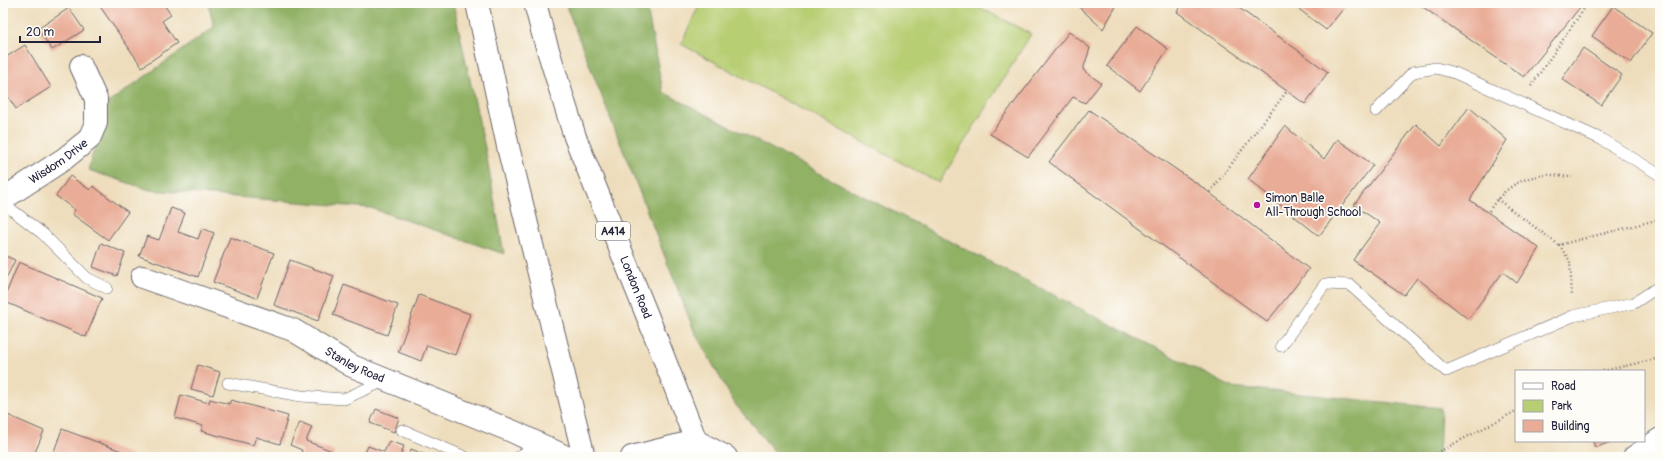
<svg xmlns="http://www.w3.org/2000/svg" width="1663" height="460" viewBox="0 0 1663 460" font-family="Pangolin,sans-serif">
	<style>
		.green { fill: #b7ce73; stroke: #6c7857 }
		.forest { fill: #91b165; stroke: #5a6a50 }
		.building { fill: #e9ac96 }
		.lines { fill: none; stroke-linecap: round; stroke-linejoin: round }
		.service-casing { stroke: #696368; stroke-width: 12 }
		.minor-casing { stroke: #696368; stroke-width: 24 }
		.trunk-casing { stroke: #696368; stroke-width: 24 }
		.path { stroke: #696368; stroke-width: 2.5; stroke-dasharray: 1 3; stroke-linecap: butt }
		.service { stroke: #fff; stroke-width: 11 }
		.minor { stroke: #fff; stroke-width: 22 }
		.trunk { stroke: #fff; stroke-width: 22 }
		.poi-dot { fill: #b5179e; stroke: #fdfcf7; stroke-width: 1.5 }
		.labels { text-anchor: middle; stroke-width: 3.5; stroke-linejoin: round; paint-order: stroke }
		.shield { fill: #fdfcf7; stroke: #646373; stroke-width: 1 }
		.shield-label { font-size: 11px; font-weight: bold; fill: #22223b }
		.street-label { font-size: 12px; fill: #22223b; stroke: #fdfcf7 }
		.poi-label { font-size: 12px; fill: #22223b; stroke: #fdfcf7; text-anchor: start }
	</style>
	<rect width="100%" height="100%" fill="#fdfcf7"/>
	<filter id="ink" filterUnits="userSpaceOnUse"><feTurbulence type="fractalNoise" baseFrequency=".025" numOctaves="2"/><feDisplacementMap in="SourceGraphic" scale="8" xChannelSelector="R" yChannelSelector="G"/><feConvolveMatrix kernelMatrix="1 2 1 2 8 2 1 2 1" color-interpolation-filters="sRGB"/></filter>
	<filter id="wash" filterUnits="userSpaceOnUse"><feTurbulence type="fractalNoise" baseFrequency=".012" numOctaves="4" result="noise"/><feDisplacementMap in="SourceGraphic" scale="16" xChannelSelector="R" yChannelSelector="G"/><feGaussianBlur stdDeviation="0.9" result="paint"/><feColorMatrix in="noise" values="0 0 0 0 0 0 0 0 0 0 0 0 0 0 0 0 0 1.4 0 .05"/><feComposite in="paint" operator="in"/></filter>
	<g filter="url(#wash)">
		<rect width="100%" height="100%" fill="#eeddbc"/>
		<path class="green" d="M700,3H971L1031,34L939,183L681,44Z"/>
		<path class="forest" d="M208,3H453L485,148L504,254L371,208L150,190L88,170L108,103L214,27Z
			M565,3H646L663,92L1231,387L1441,408L1439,457H779L735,404L695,333Z"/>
		<g id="blocks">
			<path class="building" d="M101,3H163L171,15L162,21L177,43L142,67L99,5Z
				M1081,3H1118L1103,29L1079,7Z
				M1183,3H1232L1328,72L1305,104L1177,12Z
				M1291,3H1348L1326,30Z
				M1417,3H1577L1581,6L1524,77Z
				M1613,6L1652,33L1631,63L1592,36Z
				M69,8L84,30L52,50L38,29Z
				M1137,26L1168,49L1140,91L1107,66Z
				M1069,32L1090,48L1083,70L1101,83L1085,103L1073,97L1028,157L990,134Z
				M25,45L51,87L16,109L3,89V59Z
				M1583,48L1622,75L1601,105L1562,79Z
				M1469,107L1507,140L1470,200L1539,248L1517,283L1503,272L1468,319L1417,278L1404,295L1353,260L1380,223L1354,205L1416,124L1441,146Z
				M1089,110L1202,187L1309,269L1267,322L1049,162Z
				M1285,126L1324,159L1337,139L1373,165L1319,236L1248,179Z
				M70,176L90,190L93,186L128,212L108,240L72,214L75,210L56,196Z
				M171,208L185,213L178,232L198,239L202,228L214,233L198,277L139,256L147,236L159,240Z
				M230,237L274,253L257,298L213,282Z
				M101,243L125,253L117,276L93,267Z
				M3,255L15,260L3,285Z
				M290,260L334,276L318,321L274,305Z
				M19,262L102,298L86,337L3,301Z
				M344,285L398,305L387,335L333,315Z
				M419,295L470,314L455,355L427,345L421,361L398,352Z
				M198,365L220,372L213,395L191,389Z
				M181,395L209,403L210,399L229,404L231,400L288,416L280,444L256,437L253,445L201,431L203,426L175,418Z
				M376,409L399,418L394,432L370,423Z
				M3,413L44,431L33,457H3Z
				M300,422L312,427L306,441L335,452L333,457H300L302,450L290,445Z
				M62,429L132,455V457H52Z
				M389,441L404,446L400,457H363L368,446L384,452Z
				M1593,441H1613L1595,448Z
				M411,449L431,457H409Z"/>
		</g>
	</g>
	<g filter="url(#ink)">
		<use href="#blocks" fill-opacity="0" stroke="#696368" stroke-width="1"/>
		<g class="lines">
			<g class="service-casing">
				<path id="service" d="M1376,111L1413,72L1436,68L1455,73L1601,139L1660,175
					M3,203L43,234L87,278L107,288
					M1281,346L1325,284L1350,285L1446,371L1573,316L1634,303L1660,286
					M228,383L301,396L344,399L386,380
					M402,430L465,457
					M518,457L540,444"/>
			</g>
			<g class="minor-casing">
				<g id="minor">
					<path id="s1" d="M3,199L64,159L89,139L96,123V99L81,66"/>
					<path id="s2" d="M142,277L293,330L352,366L514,432L566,457"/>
					<path d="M1634,457L1660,439"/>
				</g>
			</g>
			<g class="trunk-casing">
				<g id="trunk">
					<path d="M477,3L509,151L584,457"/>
					<path id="s3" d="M535,3L543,34L575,137L651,325L696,441L700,457"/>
					<path d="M632,457L696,441L726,457"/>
				</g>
			</g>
			<path class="path" d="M1631,3L1636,6L1639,3
				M1531,86L1588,3
				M1210,192L1287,91
				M1497,199L1559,245L1660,219
				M1489,211C1502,190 1519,178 1544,175C1553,174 1563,177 1572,177
				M1559,245L1570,261L1572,297
				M1603,371L1660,358
				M1429,457L1516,411"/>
			<use href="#service" class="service"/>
			<use href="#minor" class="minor"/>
			<use href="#trunk" class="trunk"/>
		</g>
	</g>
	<circle class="poi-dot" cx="1257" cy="205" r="4"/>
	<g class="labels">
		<rect class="shield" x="596" y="222" width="34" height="18" rx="3"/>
		<g class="shield-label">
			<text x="613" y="235">A414</text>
		</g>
		<g class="street-label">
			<text dy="4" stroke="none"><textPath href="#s1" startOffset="67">Wisdom Drive</textPath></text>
			<text dy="4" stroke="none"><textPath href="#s3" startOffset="302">London Road</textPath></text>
			<text dy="4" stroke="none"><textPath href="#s2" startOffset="231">Stanley Road</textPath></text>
		</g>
		<g class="poi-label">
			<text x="1265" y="202">Simon Balle<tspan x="1265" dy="14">All-Through School</tspan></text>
		</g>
	</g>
	<rect width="1663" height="460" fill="none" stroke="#fdfcf7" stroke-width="16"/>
	<rect x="1515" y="370" width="130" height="72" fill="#fdfcf7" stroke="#a5a5ac"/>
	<rect x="1523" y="383" width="20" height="6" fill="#ffffff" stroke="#a5a5ac"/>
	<text x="1551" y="390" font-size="12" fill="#22223b">Road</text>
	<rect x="1523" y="400" width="20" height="12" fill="#b7ce73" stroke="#a5a5ac"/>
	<text x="1551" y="410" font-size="12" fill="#22223b">Park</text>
	<rect x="1523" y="420" width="20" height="12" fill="#e9ac96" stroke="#a5a5ac"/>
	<text x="1551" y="430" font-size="12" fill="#22223b">Building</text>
	<path d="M20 36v6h80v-6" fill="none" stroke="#22223b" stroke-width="2"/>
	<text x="26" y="36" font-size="12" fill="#22223b" stroke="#fdfcf7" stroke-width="3" paint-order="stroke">20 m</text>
</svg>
